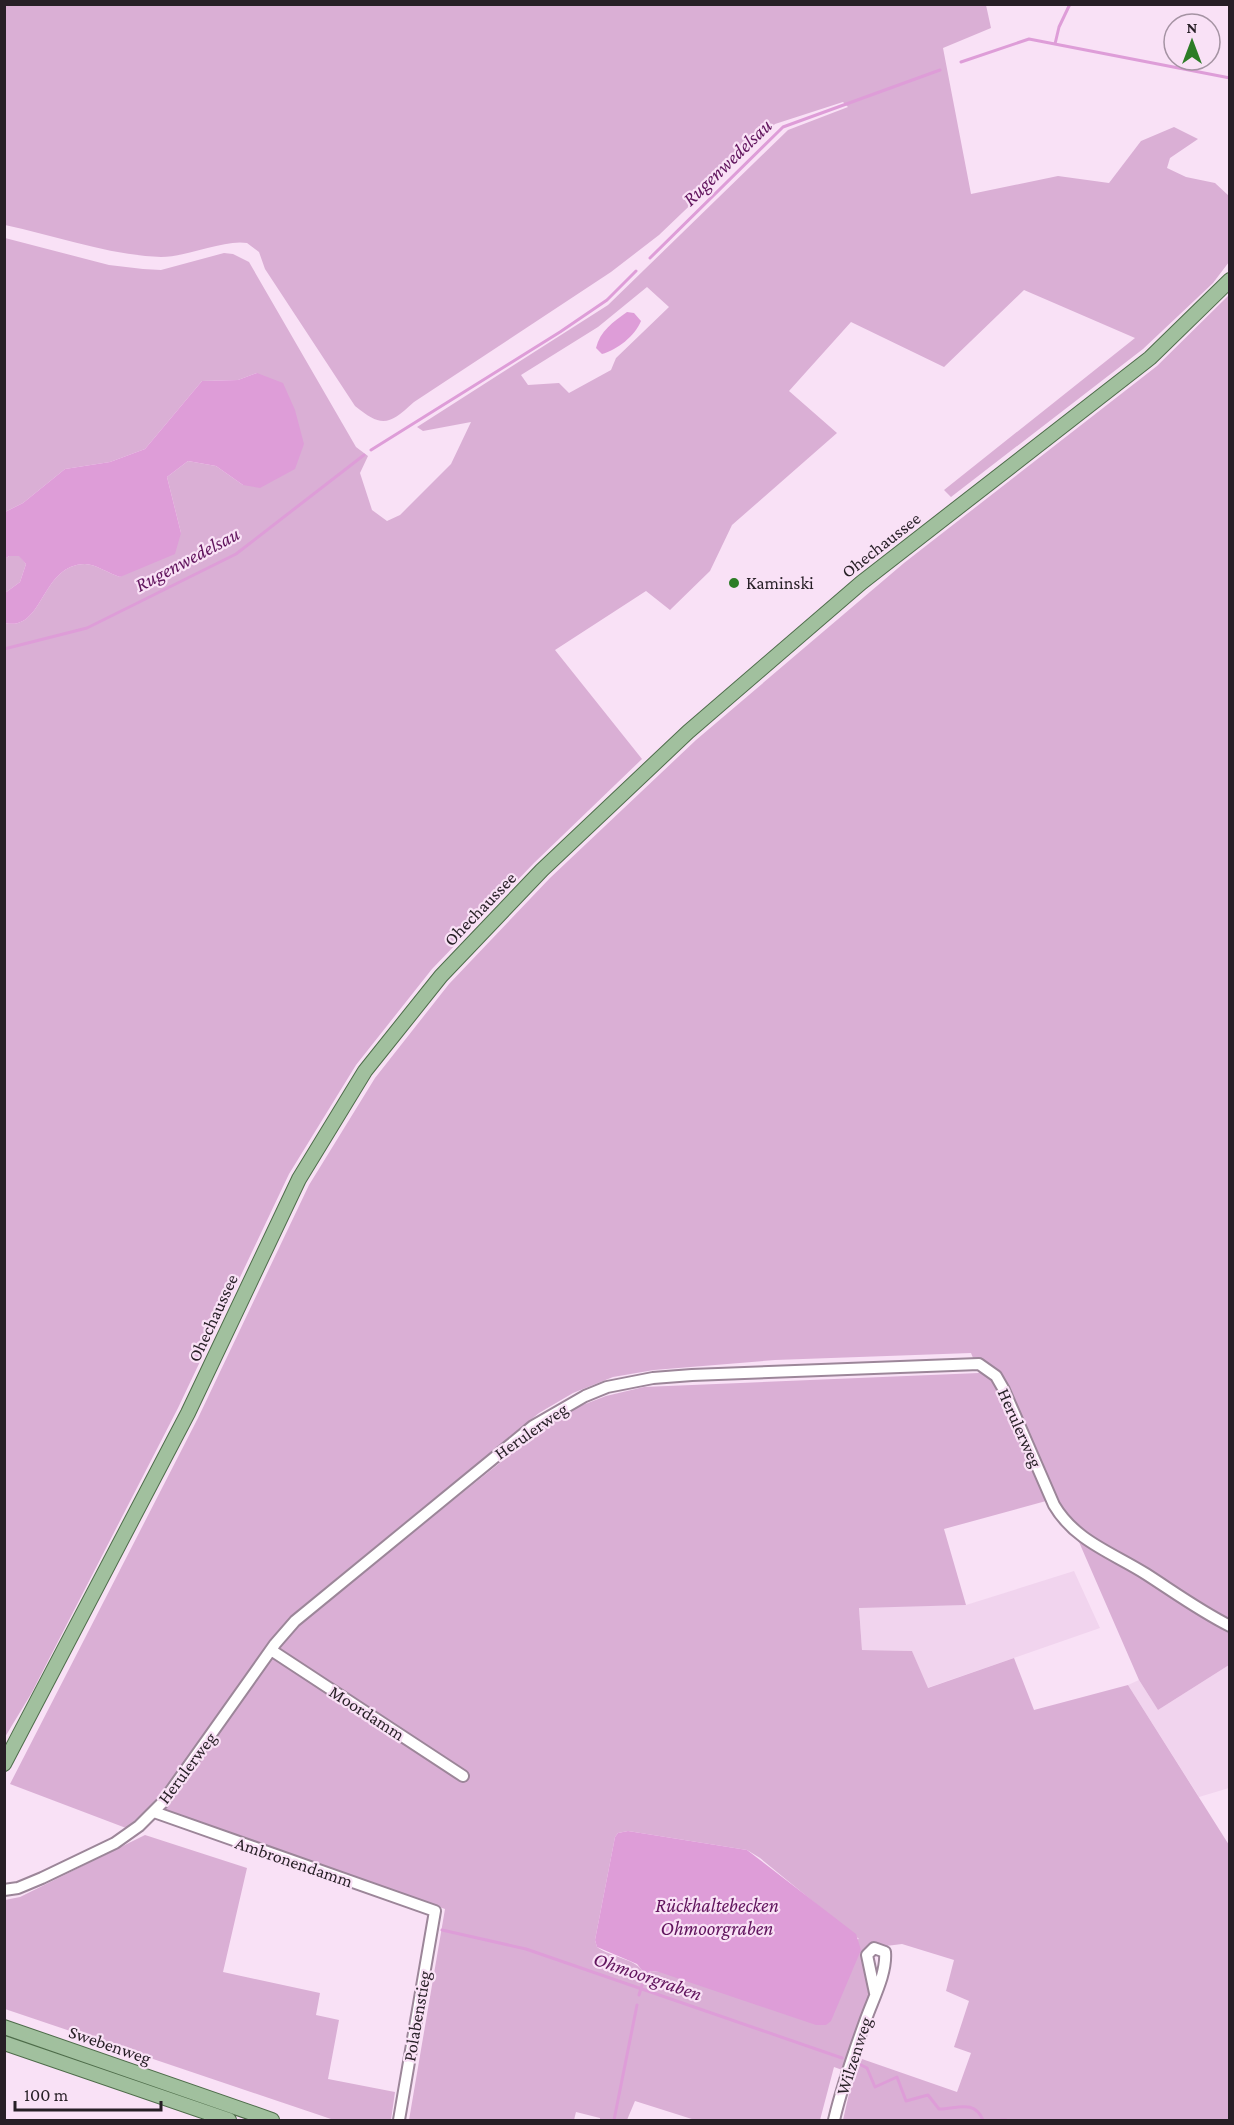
<svg xmlns="http://www.w3.org/2000/svg" width="1234" height="2125" viewBox="0 0 1234 2125" font-family="'Crimson Pro',serif">
	<style>
		.built { fill: #f1d4ee }
		.green { fill: #daafd5; fill-rule: evenodd }
		.water { fill: #de9dd8 }
		.lines { fill: none; stroke-linecap: round; stroke-linejoin: round }
		.stream { stroke: #de9dd8; stroke-width: 3 }
		.minor-casing { stroke: #9c8699; stroke-width: 14 }
		.major-casing { stroke: #4e6c4a; stroke-width: 16 }
		.minor { stroke: #fff; stroke-width: 10 }
		.major { stroke: #a1c09e; stroke-width: 14 }
		.poi-dot { fill: #2c7c26; stroke: #f9e1f6; stroke-width: 2 }
		.labels { text-anchor: middle; stroke-width: 4.5; stroke-linejoin: round; paint-order: stroke }
		.street-label { font-size: 18px; fill: #271f26; stroke: #f9e1f6 }
		.poi-label { font-size: 18px; fill: #271f26; stroke: #f9e1f6; text-anchor: start }
		.water-label { font-size: 20px; font-style: italic; fill: #61145d; stroke: #f9e1f6 }
	</style>
	<rect width="100%" height="100%" fill="#f9e1f6"/>
	<path class="built" d="M1074,1571L1100,1628L927,1688L912,1651L862,1650L859,1607L966,1605Z
		M1229,1665V1788L1199,1797L1128,1685L1139,1680L1158,1710Z"/>
	<path class="green" d="M6,4L986,5L991,28L943,48L971,194L1058,176L1109,183L1141,141L1174,127L1198,139L1170,158L1167,168L1186,177L1215,183L1229,196V262L1213,283L1143,349L951,497L944,490L1135,338L1024,290L944,367L851,322L789,391L837,433L732,525L710,571L670,610L646,591L555,650L642,759L534,863L432,969L356,1065L289,1174L178,1408L31,1694L5,1737V623C44,632 40,565 85,564C95,564 110,574 120,577L181,533L167,477L188,461L216,466L243,485L257,373L238,380L202,381L145,449L110,462L65,469L23,503L5,512V238L109,265L143,269L161,270L224,253L233,254L249,262L356,447L368,456L360,473L372,510L387,521L400,515L451,464L471,422L423,431L417,427L608,305L788,130L848,107L843,102L775,124L659,235L611,272L414,402C389,425 382,428 355,406L265,269L259,252L247,243C225,239 187,257 161,257C108,255 57,236 5,225ZM647,287L669,307L616,358L611,370L569,393L559,383L528,385L521,375L598,327Z
		M1229,295V1665L1158,1710L1139,1680L1079,1542L1046,1501L944,1529L966,1605L859,1608L862,1650L912,1651L928,1688L1014,1658L1034,1710L1128,1685L1229,1845V2120H843L849,2094L862,2059L957,2092L971,2053L954,2047L969,2001L946,1991L954,1960L902,1944L886,1946L879,1943C849,1944 871,1983 868,2000L845,2071L834,2067L820,2120H695L635,2101L627,2120H600V2118L576,2112L574,2120H409L445,1909L164,1810L278,1648L311,1614L562,1413L606,1396L644,1387L979,1373L971,1353L775,1360L654,1370L613,1377L573,1393L539,1413L299,1609L271,1642L153,1805L126,1828L10,1784L198,1418L309,1185L375,1078L449,984L550,878L696,740L904,563L1157,366ZM628,1831L747,1850L760,1858L859,1939L659,1972L651,1971L645,1974C636,1958 612,1958 597,1947L595,1940L615,1837L618,1833Z
		M9,556H20L26,564L20,582L5,593V559Z
		M145,1835L247,1868L223,1972L320,1993L316,2015L339,2020L328,2079L395,2092L391,2120H334L5,2009V1900L20,1897Z"/>
	<path class="water" d="M627,312L634,313L641,321C635,336 617,350 602,354L596,348C600,331 613,322 627,312Z
		M257,373L283,383L295,410L304,444L295,469L260,488L243,485L216,466L188,461L167,477L181,533L175,554L120,577C110,574 95,564 85,564C40,565 44,632 5,623V593L20,582L26,564L19,556H9L5,559V512L23,503L65,469L110,462L145,449L202,381L238,380Z
		M628,1831L747,1850L856,1934L861,1950L831,2021L826,2025H816L659,1972L651,1971L645,1974L637,1964L597,1947L595,1940L615,1837L618,1833Z"/>
	<g class="lines">
		<path class="stream" d="M1055,44L1059,27L1070,4
			M961,62L1029,39L1230,78
			M650,258L783,127L940,70
			M371,450L560,332L607,300L636,271
			M4,649L87,628L236,554L364,455
			M442,1930L526,1949L842,2058
			M639,1995L642,1985
			M861,2065L867,2068L875,2087L897,2077L906,2101L928,2095L939,2109C957,2109 974,2099 983,2120
			M614,2120L637,2005
			M1001,2120H1006"/>
		<g class="minor-casing">
			<path id="minor" d="M271,1650L463,1776
				M154,1812L435,1911L399,2120
				M4,1890L18,1888L42,1878L115,1843L139,1826L163,1802L275,1644L295,1621L533,1426L585,1396L607,1387L653,1378L692,1375L979,1364L996,1376L1004,1390L1054,1505C1075,1541 1113,1553 1146,1574C1174,1592 1200,1611 1230,1626
				M834,2120C842,2086 854,2052 866,2019C873,1999 887,1973 885,1952L874,1948L867,1955L875,1993"/>
		</g>
		<g class="major-casing">
			<path id="major" d="M4,1764L188,1413L299,1179L365,1071L441,976L542,870L688,732L861,583L1150,358L1230,280
				M4,2027L272,2120
				M4,2043L229,2120"/>
		</g>
		<use href="#minor" class="minor"/>
		<use href="#major" class="major"/>
	</g>
	<circle class="poi-dot" cx="734" cy="583" r="6"/>
	<g class="labels">
		<g class="street-label">
			<text transform="translate(881 545) rotate(-38)" y="6">Ohechaussee</text>
			<text transform="translate(480 909) rotate(-46)" y="6">Ohechaussee</text>
			<text transform="translate(213 1318) rotate(-65)" y="6">Ohechaussee</text>
			<text transform="translate(1020 1428) rotate(66)" y="6">Herulerweg</text>
			<text transform="translate(531 1431) rotate(-35)" y="6">Herulerweg</text>
			<text transform="translate(367 1713) rotate(33)" y="6">Moordamm</text>
			<text transform="translate(187 1768) rotate(-53)" y="6">Herulerweg</text>
			<text transform="translate(294 1862) rotate(19)" y="6">Ambronendamm</text>
			<text transform="translate(417 2016) rotate(-80)" y="6">Polabenstieg</text>
			<text transform="translate(110 2045) rotate(19)" y="6">Swebenweg</text>
			<text transform="translate(854 2056) rotate(-72)" y="6">Wilzenweg</text>
		</g>
		<g class="poi-label">
			<text x="746" y="589">Kaminski</text>
		</g>
		<g class="water-label">
			<text transform="translate(727 162) rotate(-44)" y="7">Rugenwedelsau</text>
			<text transform="translate(187 559) rotate(-28)" y="7">Rugenwedelsau</text>
			<text x="717" y="1912">Rückhaltebecken<tspan x="717" dy="23">Ohmoorgraben</tspan></text>
			<text transform="translate(648 1976) rotate(19)" y="7">Ohmoorgraben</text>
		</g>
	</g>
	<rect width="1234" height="2125" fill="none" stroke="#271f26" stroke-width="12"/>
	<g transform="translate(1192 42)"><circle r="28" fill="#f9e1f6" stroke="#a593a3" stroke-width="1.5"/>
	<path d="M0-4.5L10 22L0 15L-10 22Z" fill="#2c7c26"/>
	<text y="-9" font-size="16" font-weight="bold" text-anchor="middle" fill="#271f26">N</text>
	</g>
	<path d="M15 2101v9h146v-9" fill="none" stroke="#271f26" stroke-width="3"/>
	<text x="24" y="2101" font-size="18" fill="#271f26" stroke="#f9e1f6" stroke-width="4.5" paint-order="stroke">100 m</text>
</svg>
